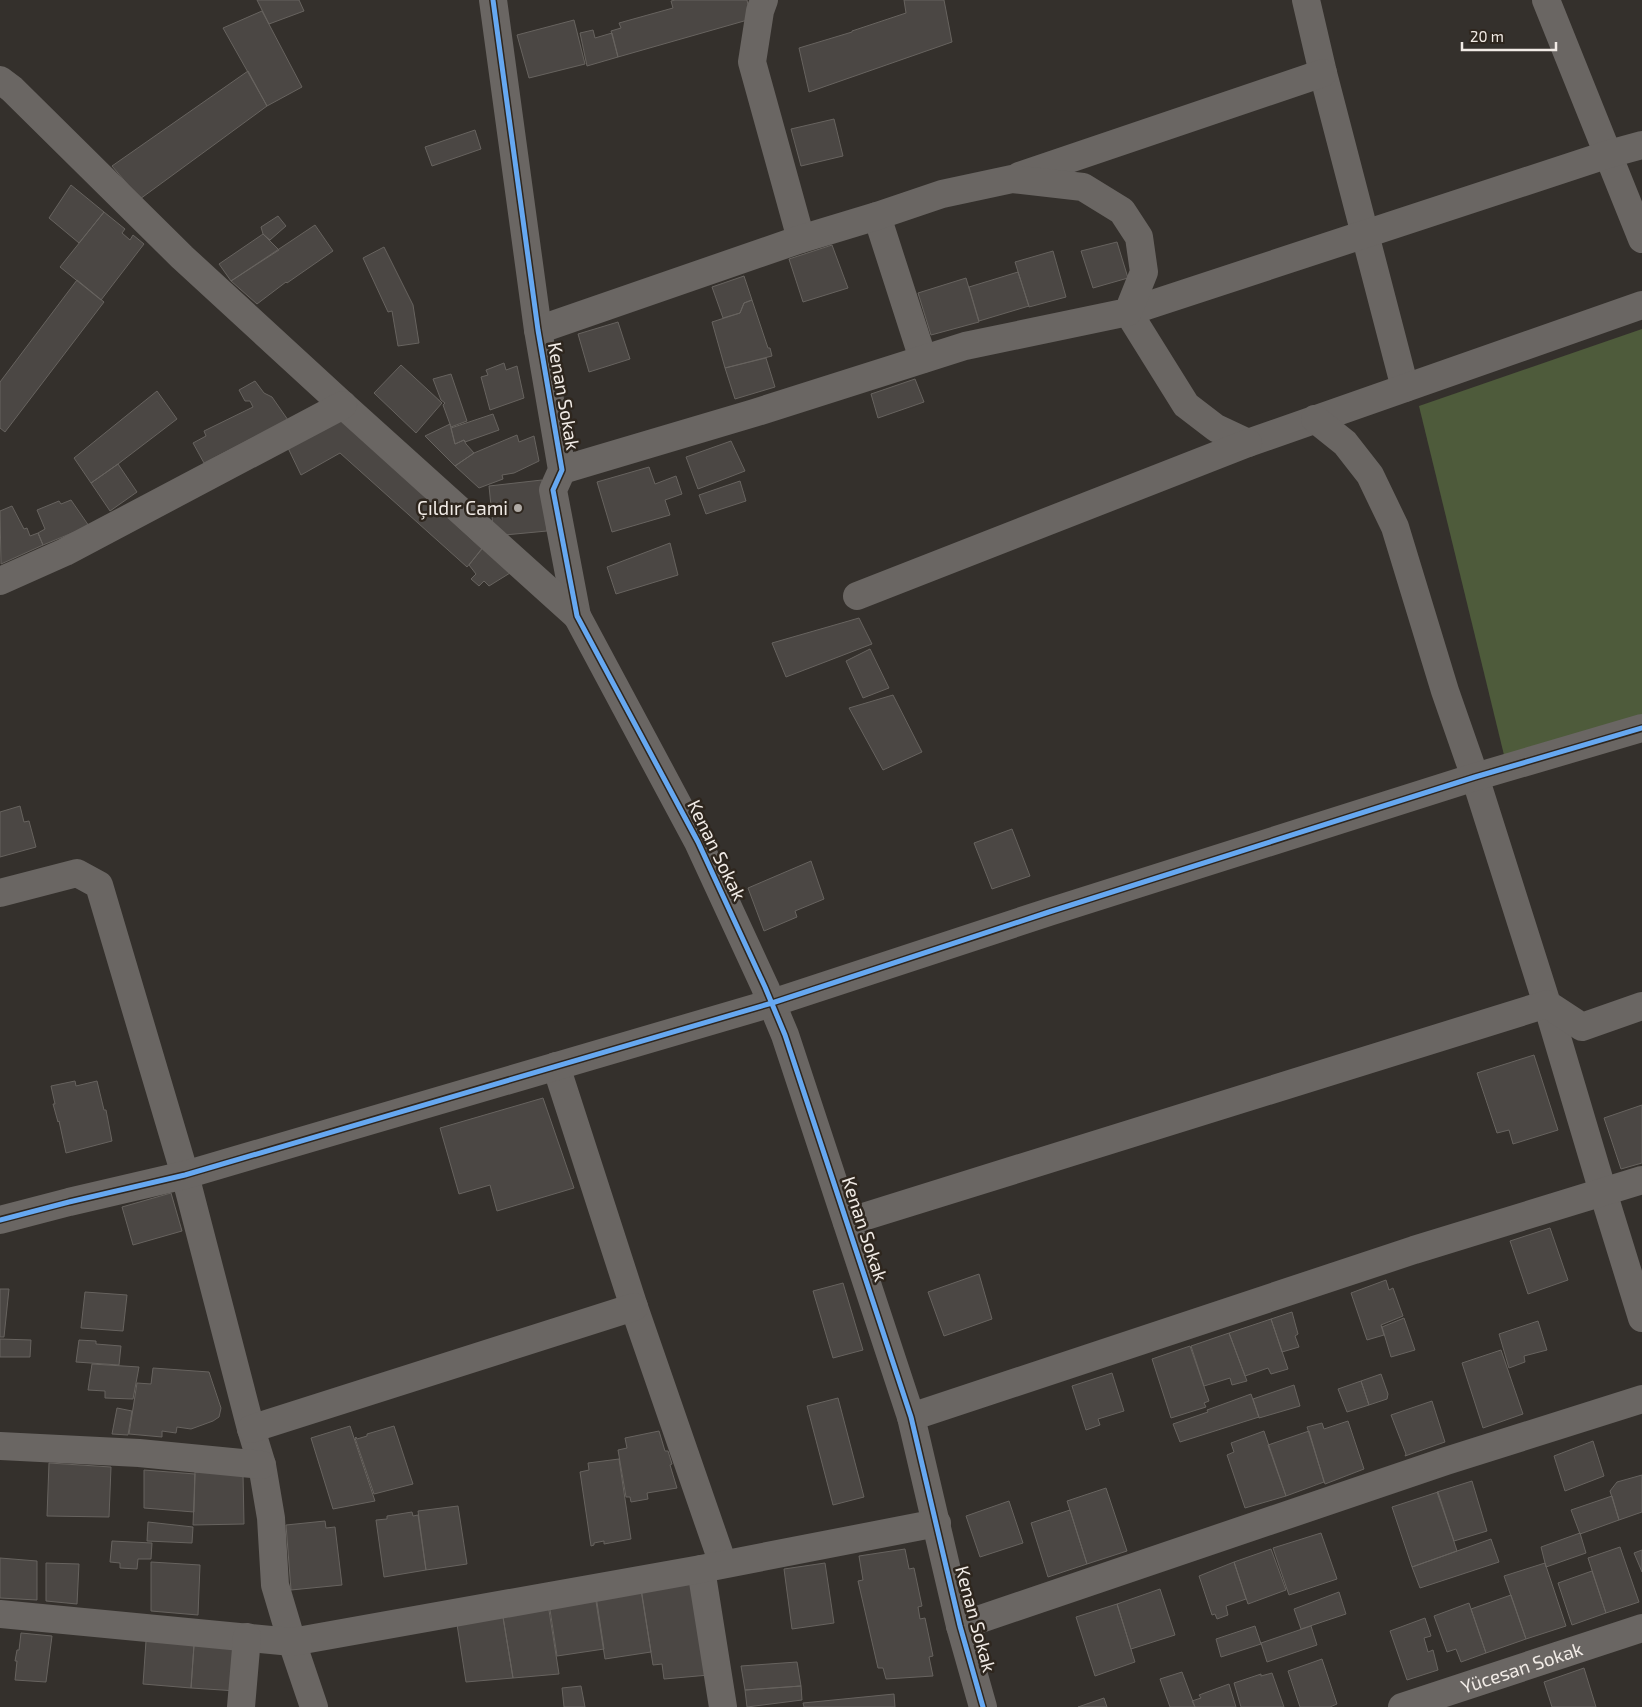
<svg xmlns="http://www.w3.org/2000/svg" width="1642" height="1707" viewBox="0 0 1642 1707" font-family="'Exo 2',sans-serif">
	<style>
		.green { fill: #4e5b3b }
		.building { fill: #4b4744; stroke: #67635f }
		.lines { fill: none; stroke-linecap: round; stroke-linejoin: round }
		.minor { stroke: #6a6663; stroke-width: 28 }
		.cycleway-casing { stroke: #2e261e; stroke-width: 8 }
		.cycleway { stroke: #66a8f1; stroke-width: 5 }
		.poi-dot { fill: #afaaa5; stroke: #2e261e; stroke-width: 2 }
		.labels { text-anchor: middle; stroke-width: 5; stroke-linejoin: round; paint-order: stroke }
		.street-label { font-size: 19px; fill: #f1ebe6; stroke: #2e261e }
		.poi-label { font-size: 19px; fill: #f1ebe6; stroke: #2e261e; text-anchor: end }
	</style>
	<rect width="100%" height="100%" fill="#34302c"/>
	<path class="green" d="M1642,329V715L1505,759L1419,406Z"/>
	<path class="building" d="M257,0H299L304,11L269,24Z
		M675,0H747L751,19L618,57L611,31L621,28L619,23L673,8L671,1Z
		M904,0H944L952,42L809,92L799,48L852,32V31L906,13Z
		M262,11L302,87L267,106L223,28Z
		M574,20L585,64L529,78L517,35Z
		M593,30L595,38L612,33L618,57L587,66L580,33Z
		M248,71L267,106L140,199L112,166Z
		M834,119L843,156L801,166L791,129Z
		M475,130L481,149L432,166L425,147Z
		M71,185L104,212L79,243L49,218Z
		M104,212L125,229L122,233L130,240L133,235L144,244L101,300L60,267Z
		M278,216L286,226L270,240L263,234L261,227Z
		M315,225L333,251L287,283L286,282L257,304L231,281Z
		M263,234L279,250L231,281L219,264Z
		M1117,242L1128,278L1093,288L1081,251Z
		M832,245L848,288L803,302L789,259Z
		M384,247L413,305L419,343L398,346L392,311L388,312L363,258Z
		M1053,251L1066,297L1029,307L1015,262Z
		M1018,272L1029,306L979,321L969,287Z
		M744,276L752,300L744,303L740,313L723,318L712,287Z
		M966,278L979,322L931,335L918,293Z
		M77,280L104,302L5,432L0,428V382Z
		M752,300L768,348H770L772,356L725,368L712,322L740,313L744,303Z
		M618,322L630,359L589,372L578,334Z
		M766,358L775,387L735,399L725,368Z
		M504,363L506,370L517,366L524,398L490,410L481,377L488,375L486,370Z
		M401,365L442,403L416,433L374,393Z
		M451,374L467,421L451,427L443,405L445,403L441,400L433,379Z
		M915,379L924,402L878,418L871,394Z
		M255,381L264,393L272,397L288,420L204,463L193,443L206,436L204,431L253,407L250,401H245L239,390Z
		M157,391L177,419L118,464L91,483L74,458Z
		M493,414L499,430L465,442L464,440L455,444L451,428Z
		M343,419L482,549L467,567L340,453L301,475L288,448Z
		M450,424L455,444L464,440L466,444L474,453L455,466L425,436Z
		M517,435L519,442L534,436L539,461L514,473L502,475L503,479L479,488L455,466L474,453Z
		M731,441L745,471L698,489L686,457Z
		M118,464L137,492L110,511L91,483Z
		M649,467L655,484L676,476L682,494L665,500L670,515L612,532L597,482Z
		M542,480L547,531L494,536L489,486Z
		M740,481L746,501L706,514L699,495Z
		M71,500L89,526L43,545L38,533L45,529L37,510L59,501L61,504Z
		M12,506L24,529L27,528L30,536L38,533L43,545L1,564L0,511Z
		M670,543L678,575L616,594L607,567Z
		M483,547L510,573L489,586L484,581L479,586L471,579L476,574L469,565Z
		M859,618L872,644L786,677L772,643Z
		M870,649L889,688L863,698L846,661Z
		M893,695L922,752L883,770L849,708Z
		M20,806L24,822L29,821L36,847L0,857V812Z
		M1012,829L1030,876L992,889L974,843Z
		M811,861L824,899L795,911L797,917L764,931L748,888Z
		M1534,1055L1558,1130L1513,1144L1509,1130L1497,1133L1477,1073Z
		M75,1081L76,1086L97,1081L104,1110H106L112,1141L66,1153L59,1121L58,1122L53,1104H55L51,1086Z
		M543,1098L574,1188L497,1211L490,1185L459,1194L440,1128Z
		M1642,1105V1163L1621,1169L1604,1118Z
		M171,1193L182,1231L133,1245L122,1207Z
		M1550,1228L1568,1280L1528,1294L1510,1241Z
		M979,1274L992,1319L944,1336L928,1292Z
		M1386,1280L1389,1290L1393,1288L1403,1316L1381,1325L1384,1335L1367,1340L1351,1293Z
		M843,1283L863,1350L833,1358L813,1291Z
		M0,1289H9L4,1337H0Z
		M85,1292L127,1295L123,1331L81,1328Z
		M1292,1312L1298,1334L1295,1336L1299,1347L1282,1352L1271,1319Z
		M1404,1318L1415,1350L1391,1357L1382,1327Z
		M1271,1319L1288,1369L1271,1374L1268,1368L1245,1376L1229,1333Z
		M1538,1321L1547,1350L1524,1356L1525,1362L1509,1368L1499,1334Z
		M1229,1333L1247,1381L1232,1385L1230,1378L1204,1386L1191,1346Z
		M0,1339L31,1340L30,1357H0Z
		M79,1340L96,1341V1344L121,1346L119,1365L76,1362Z
		M1190,1346L1209,1401L1204,1403L1206,1407L1171,1418L1152,1359Z
		M1501,1350L1523,1414L1483,1428L1462,1363Z
		M92,1364L139,1367L133,1399L105,1398V1391L88,1390Z
		M153,1368L209,1372L221,1408L219,1417L213,1421L191,1429L177,1427L176,1433L162,1431V1437L129,1434L137,1383L151,1384Z
		M1112,1373L1124,1411L1098,1419L1100,1425L1086,1430L1072,1386Z
		M1381,1374L1388,1394L1387,1399L1369,1405L1361,1381Z
		M1361,1381L1369,1405L1347,1412L1338,1389Z
		M1294,1385L1300,1406L1259,1418L1253,1399Z
		M1251,1394L1259,1417L1180,1442L1173,1424L1208,1412L1207,1410Z
		M838,1398L864,1497L833,1505L807,1406Z
		M1432,1401L1445,1442L1405,1456L1406,1454L1391,1415Z
		M117,1408L132,1411L128,1435L112,1434Z
		M1348,1421L1364,1469L1325,1484L1307,1427L1322,1423L1324,1429Z
		M350,1426L375,1501L333,1509L311,1438Z
		M394,1426L413,1484L374,1494L355,1438L356,1437L357,1439L367,1436V1434Z
		M659,1431L665,1451H668L672,1464L670,1465L677,1488L647,1493L648,1499L631,1502L630,1497H626L618,1450L627,1448L625,1438Z
		M1264,1431L1286,1496L1245,1508L1227,1455L1234,1452L1231,1443Z
		M1309,1431L1324,1482L1286,1496L1268,1445Z
		M1593,1441L1604,1476L1565,1491L1554,1456Z
		M619,1459L631,1539L604,1544V1541L594,1543V1545L591,1546L580,1472L589,1470L588,1463Z
		M49,1463L111,1467L109,1517L47,1516Z
		M144,1470L195,1474L194,1512L144,1508Z
		M195,1472L243,1474L244,1524L193,1525Z
		M1642,1475V1512L1619,1520L1610,1491L1617,1482Z
		M1472,1481L1487,1531L1454,1541L1437,1492Z
		M1106,1488L1127,1551L1087,1564L1067,1501Z
		M1438,1492L1457,1551L1412,1567L1392,1507Z
		M1612,1496L1619,1520L1580,1534L1571,1510Z
		M1009,1501L1023,1543L980,1557L966,1516Z
		M458,1506L467,1564L426,1570L418,1511Z
		M1070,1510L1087,1564L1048,1577L1031,1523Z
		M412,1512L413,1516L418,1515L426,1570L384,1577L376,1520L387,1519V1516Z
		M325,1521L326,1528L335,1527L342,1585L291,1590L286,1525Z
		M148,1522L193,1527L192,1543L147,1541Z
		M1321,1533L1337,1579L1289,1595L1273,1548Z
		M1580,1533L1586,1553L1546,1567L1541,1547Z
		M1491,1539L1499,1562L1420,1588L1412,1567Z
		M112,1541L152,1543L151,1559H138L137,1569L120,1568V1563L110,1562Z
		M1620,1547L1639,1602L1606,1613L1588,1558Z
		M905,1549L909,1569L914,1568L922,1606L918,1607L920,1619L925,1618L933,1656L929,1657L933,1676L886,1679L883,1668H878L858,1581L863,1580L859,1556Z
		M1271,1549L1286,1590L1248,1604L1234,1562Z
		M1642,1550V1572L1634,1553Z
		M0,1558L37,1561V1600L0,1598Z
		M151,1562L200,1565L198,1615L151,1611Z
		M1234,1562L1246,1599L1226,1606L1228,1615L1217,1619L1215,1614L1212,1615L1199,1576Z
		M46,1563L79,1564L77,1604L46,1601Z
		M825,1563L834,1623L792,1629L784,1569Z
		M1545,1563L1566,1626L1526,1639L1504,1576Z
		M1592,1571L1606,1613L1572,1625L1558,1583Z
		M696,1582L709,1675L664,1679L662,1664L653,1665L641,1590Z
		M641,1588L651,1652L605,1659L595,1595Z
		M1160,1589L1175,1635L1131,1649L1117,1604Z
		M1339,1592L1346,1614L1301,1629L1294,1609Z
		M1511,1595L1526,1639L1486,1653L1471,1609Z
		M596,1596L604,1649L557,1656L549,1603Z
		M1469,1603L1486,1653L1461,1662L1456,1649L1447,1652L1434,1616Z
		M548,1604L559,1674L513,1678L502,1611Z
		M1117,1604L1135,1662L1095,1676L1076,1617Z
		M502,1611L513,1678L466,1682L456,1618Z
		M1425,1618L1431,1636L1424,1638L1428,1652L1433,1650L1438,1670L1407,1680L1390,1631Z
		M1255,1626L1261,1644L1221,1657L1216,1639Z
		M1311,1626L1317,1645L1267,1662L1261,1643Z
		M21,1633L52,1636L46,1682L15,1680L17,1661H15L17,1650H19Z
		M146,1641L194,1645L191,1688L143,1684Z
		M194,1645L240,1649L237,1691L191,1688Z
		M1322,1659L1337,1704L1330,1707H1300L1288,1671Z
		M797,1662L801,1686L745,1690L741,1666Z
		M1584,1668L1596,1707H1552L1544,1682Z
		M1182,1672L1195,1707H1170L1160,1679Z
		M1272,1673L1284,1707H1241L1234,1683L1261,1674V1676Z
		M1229,1684L1236,1707H1195L1192,1701L1201,1698L1199,1695Z
		M581,1686L585,1707H564L562,1688Z
		M801,1686L802,1700L747,1707L745,1690Z
		M894,1694L895,1707H804L803,1703Z
		M1104,1698L1107,1707H1078Z"/>
	<g class="lines">
		<g class="minor">
			<path d="M493,0L538,330L562,470L553,490L577,616L698,842L765,987L785,1035L911,1417L960,1626L983,1707"/>
			<path d="M764,0L760,11L752,62L801,239"/>
			<path d="M1306,0L1323,73L1405,388"/>
			<path d="M1546,0L1642,239"/>
			<path d="M0,80L12,89L182,257L343,405L577,616"/>
			<path d="M1642,145L1609,154L1128,312L1186,405L1216,428L1248,443L1642,305"/>
			<path d="M1019,176L1323,73"/>
			<path d="M877,216L923,359"/>
			<path d="M538,330L801,239L877,216L942,194L1012,179L1083,187L1122,211L1139,237L1144,272L1128,312L965,346L754,413L562,470"/>
			<path d="M1315,419L1345,443L1370,475L1395,527L1445,691L1475,777L1547,1004L1603,1192L1642,1318"/>
			<path d="M0,581L65,552L343,405"/>
			<path d="M857,596L1248,443"/>
			<path d="M0,893L77,873L99,885L185,1175L251,1429L262,1465L271,1518L275,1585L292,1642L314,1707"/>
			<path d="M556,1066L634,1307L723,1564"/>
			<path d="M0,1220L69,1202L185,1175L772,1003L1049,912L1475,777L1642,728"/>
			<path d="M847,1222L1547,1004L1582,1027L1642,1006"/>
			<path d="M911,1417L1414,1250L1642,1180"/>
			<path d="M251,1429L634,1307"/>
			<path d="M0,1446L139,1453L262,1465"/>
			<path d="M701,1569L723,1707"/>
			<path d="M0,1614L292,1642L701,1569L937,1523"/>
			<path d="M960,1626L1446,1461L1642,1399"/>
			<path d="M241,1707L247,1637"/>
			<path id="s1" d="M1402,1707L1642,1628"/>
		</g>
		<g class="cycleway-casing">
			<path id="cycleway" d="M493,0L538,330L562,470L553,490L577,616L698,842L765,987L785,1035L911,1417L960,1626L983,1707
				M0,1220L69,1202L185,1175L772,1003L1049,912L1475,777L1642,728"/>
		</g>
		<use href="#cycleway" class="cycleway"/>
	</g>
	<circle class="poi-dot" cx="518" cy="508" r="5"/>
	<g class="labels">
		<g class="street-label">
			<text transform="translate(564 396) rotate(80)" y="7">Kenan Sokak</text>
			<text transform="translate(717 850) rotate(64)" y="7">Kenan Sokak</text>
			<text transform="translate(865 1229) rotate(72)" y="7">Kenan Sokak</text>
			<text transform="translate(976 1619) rotate(75)" y="7">Kenan Sokak</text>
			<text dy="7" stroke="none"><textPath href="#s1" startOffset="126">Yücesan Sokak</textPath></text>
		</g>
		<g class="poi-label">
			<text x="508" y="515">Çıldır Cami</text>
		</g>
	</g>
	<path d="M1462 42v8h94v-8" fill="none" stroke="#f1ebe6" stroke-width="2.5"/>
	<text x="1470" y="42" font-size="15" fill="#f1ebe6" stroke="#2e261e" stroke-width="4" paint-order="stroke">20 m</text>
</svg>
